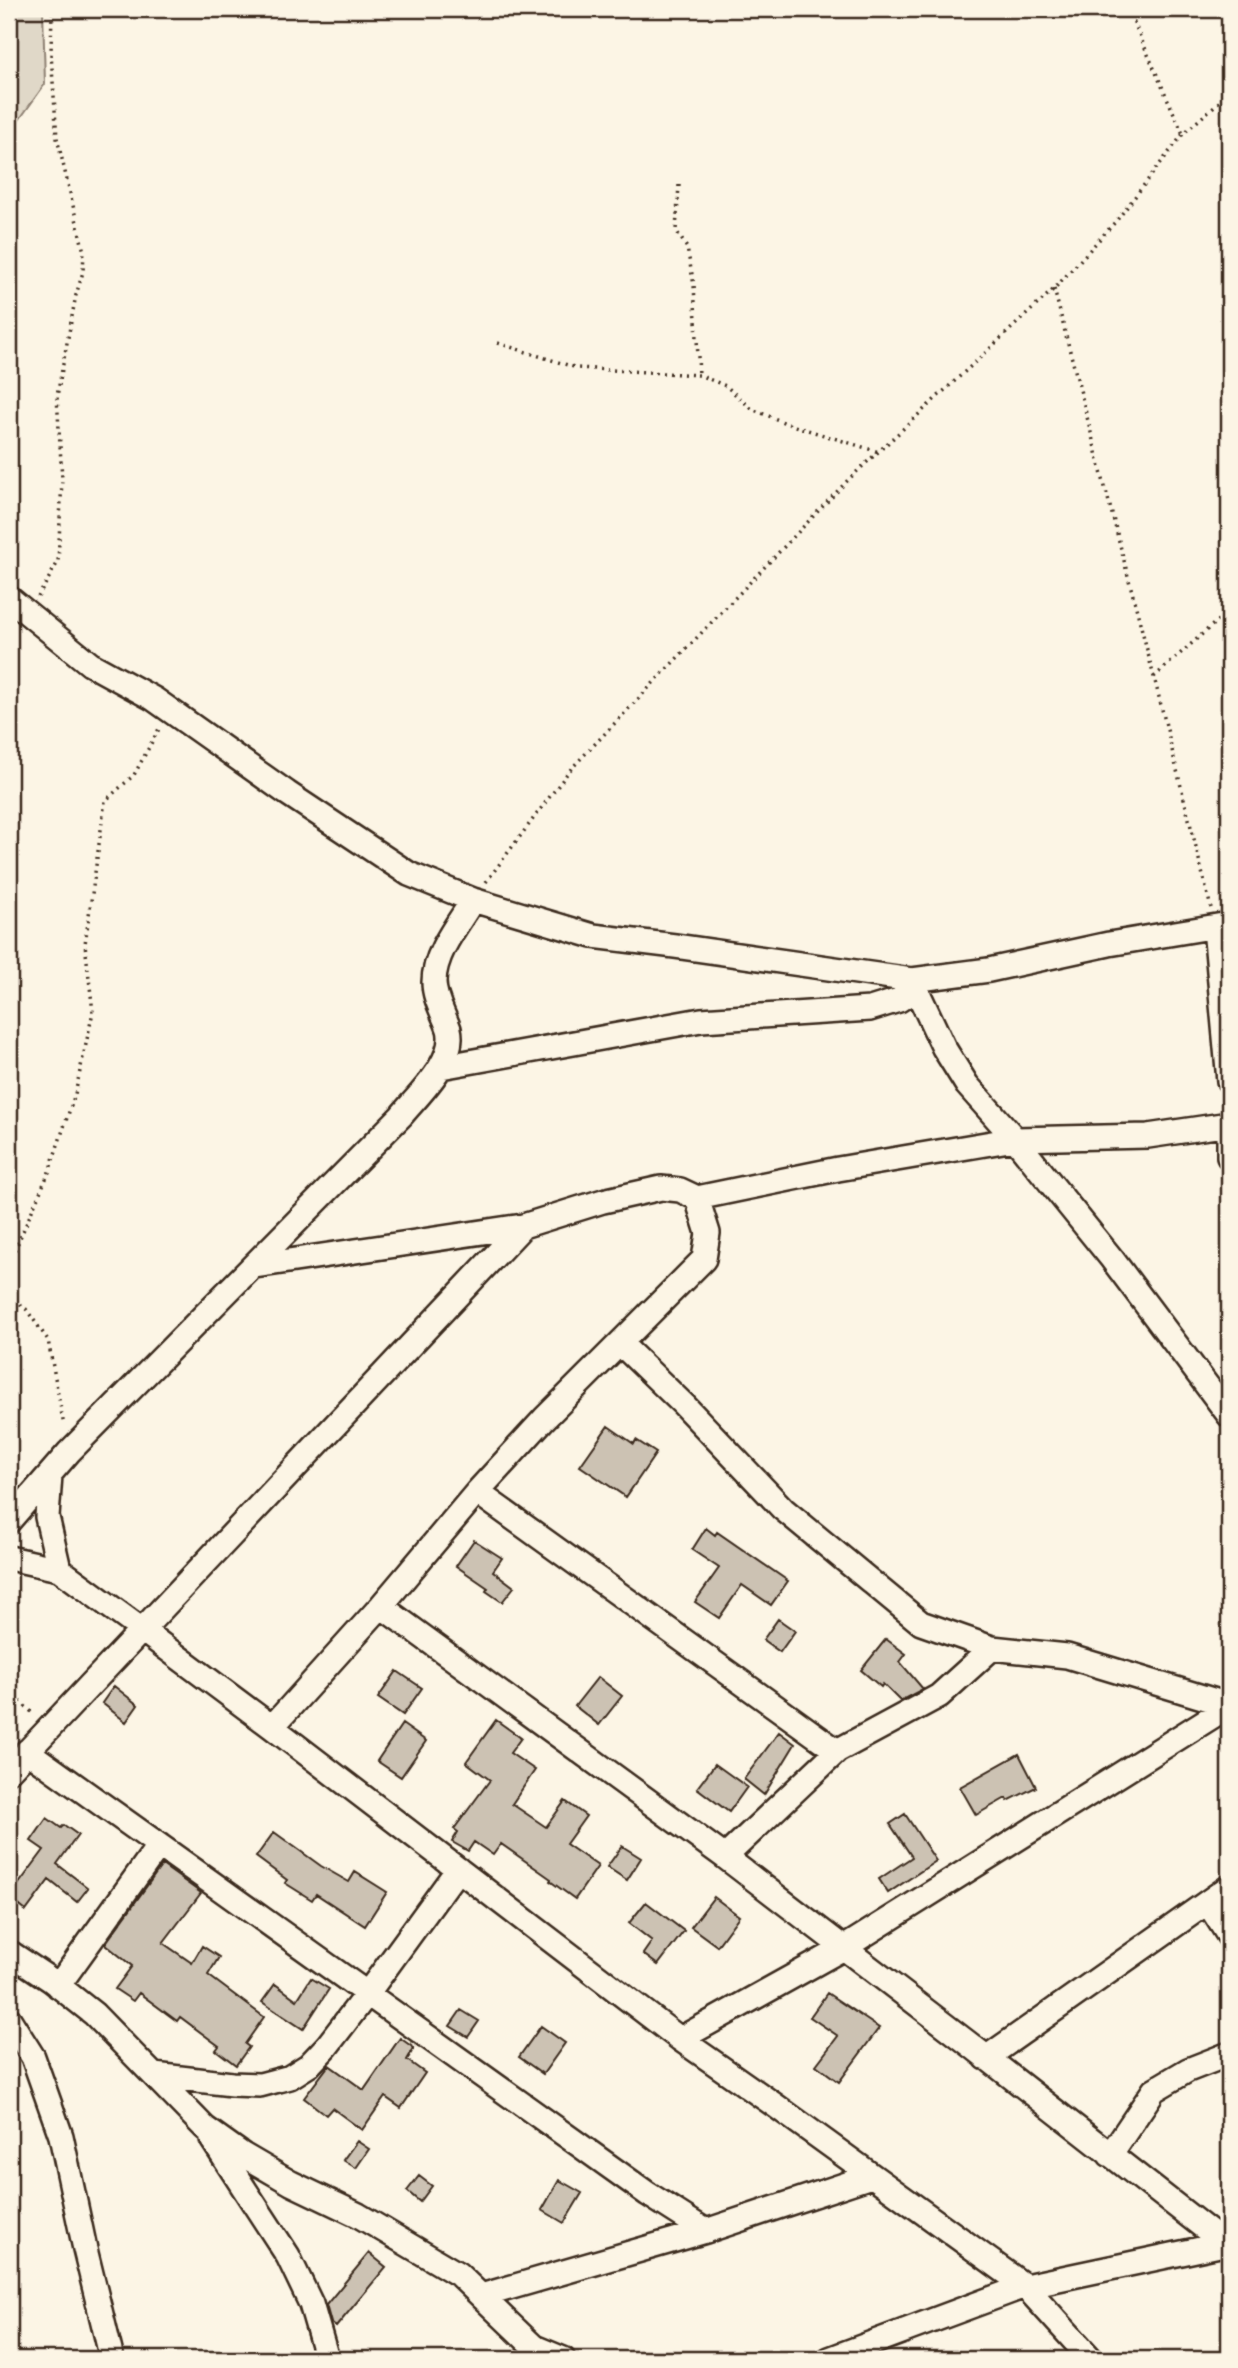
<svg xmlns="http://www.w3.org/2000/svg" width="1238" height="2368" viewBox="0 0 1238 2368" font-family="Delius,sans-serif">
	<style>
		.green { fill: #e0d8c8; stroke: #8e8173; stroke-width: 2 }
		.building { fill: #ccc2b3; stroke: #3b2a1e; stroke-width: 2 }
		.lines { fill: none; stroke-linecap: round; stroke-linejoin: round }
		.minor-casing { stroke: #3b2a1e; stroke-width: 28 }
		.path { stroke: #3b2a1e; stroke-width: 3.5; stroke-dasharray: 2 5; stroke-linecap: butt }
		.minor { stroke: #fcf5e5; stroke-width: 23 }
	</style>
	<rect width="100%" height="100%" fill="#fcf5e5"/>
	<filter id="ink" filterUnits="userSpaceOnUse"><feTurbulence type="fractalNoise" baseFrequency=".0143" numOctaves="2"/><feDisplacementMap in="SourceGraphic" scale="14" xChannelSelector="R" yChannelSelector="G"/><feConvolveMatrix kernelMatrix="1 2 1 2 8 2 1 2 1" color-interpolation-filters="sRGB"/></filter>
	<g filter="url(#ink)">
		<path class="green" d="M9,9H43L45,84L9,134Z"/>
		<path class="building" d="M608,1426L634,1444L636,1440L656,1453L626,1497L580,1466Z
			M706,1528L715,1535L717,1532L788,1581L771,1605L742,1585L719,1618L695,1602L719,1568L692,1550Z
			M474,1540L502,1558L493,1571L514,1587L502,1602L486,1591L488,1588L456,1566Z
			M778,1619L795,1631L780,1652L763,1640Z
			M886,1639L906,1654L900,1662L923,1689L900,1701L883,1684L881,1687L861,1670Z
			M397,1671L422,1688L403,1715L378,1698Z
			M598,1677L622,1696L599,1725L575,1706Z
			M114,1686L138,1705L126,1722L102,1703Z
			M496,1720L521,1738L510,1753L535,1770L512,1804L546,1827L565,1801L586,1816L566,1844L598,1866L575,1899L550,1881L551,1879L501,1844L493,1855L474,1842L468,1851L452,1842L458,1832L454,1829L490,1780L466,1762Z
			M402,1724L426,1741L401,1777L377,1761Z
			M779,1732L795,1744L764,1795L744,1779Z
			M1019,1754L1036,1787L1008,1801L1006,1798L976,1815L960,1787Z
			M715,1764L747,1787L729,1812L697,1788Z
			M905,1814L936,1861L888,1893L879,1879L912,1857L890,1824Z
			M47,1818L61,1828L64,1825L78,1835L57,1864L88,1888L77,1902L49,1880L26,1911L9,1897L44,1850L31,1841Z
			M274,1832L321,1866L349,1882L355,1872L387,1892L365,1926L316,1894L312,1900L285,1883L287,1880L256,1857Z
			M622,1846L641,1858L627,1880L607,1867Z
			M162,1865L201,1893L163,1943L192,1963L202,1946L219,1957L208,1975L264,2017L245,2044L249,2047L236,2065L216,2050L219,2046L180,2017L177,2021L139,1993L133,2001L115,1989L132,1966L105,1944Z
			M714,1897L739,1916L717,1946L691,1927Z
			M646,1902L684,1931L658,1965L643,1954L652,1941L629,1923Z
			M311,1978L329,1989L303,2029L262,2002L275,1984L297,2000Z
			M827,1993L879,2028L839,2082L816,2065L838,2036L810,2017Z
			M461,2010L479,2021L468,2037L450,2026Z
			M541,2026L565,2043L543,2074L519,2057Z
			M400,2038L414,2048L407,2060L425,2073L401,2108L385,2097L362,2130L332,2108L326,2115L304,2098L329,2065L364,2090Z
			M357,2141L369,2149L356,2168L343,2160Z
			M419,2176L432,2186L420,2202L407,2191Z
			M559,2180L582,2193L564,2223L542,2210Z
			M369,2253L386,2267L336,2327L331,2323L326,2305Z"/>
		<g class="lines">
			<g class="minor-casing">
				<path id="minor" d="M9,598L90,664L154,699L287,793L409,874L473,900L593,936L675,946L912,980L989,970L1109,944L1229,924
					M1215,928L1229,1081
					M912,980L944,1048L967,1085L1015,1139L1148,1136L1229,1124
					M441,1067L701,1020L870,1009L899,1000L916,989
					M1229,1139V1157
					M697,1198L838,1169L1015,1139L1112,1259L1229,1415
					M255,1266L523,1226
					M620,1343L684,1405L783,1509L921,1623L992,1648L1067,1656L1229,1705
					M50,1475L47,1517L59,1569
					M477,1492L837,1751
					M9,1521L69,1452L401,1116C418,1095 457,1060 449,1029C444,1014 434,999 434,982C434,953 458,924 473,900
					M9,1558L59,1569L142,1630L272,1727L680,2039L776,2106L1025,2286L1091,2359
					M381,1606L725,1857L968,2043L1225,2244
					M27,1751L648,2194L706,2231
					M9,1771L523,1226L603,1201L661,1188L680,1190L697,1198L708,1233L704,1259L544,1419L477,1492L381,1606L272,1727
					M725,1857L837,1751L939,1696L992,1648
					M1208,1903L1229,1936
					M9,1952L51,1980L94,2014L205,2128L243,2155L291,2183L358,2215L458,2274L534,2347L563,2359
					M58,1986L159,1845
					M9,2019L33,2057L61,2136L85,2249L112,2359
					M680,2039L842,1949L1229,1706
					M986,2058L1229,1887
					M154,2075L232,2084L260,2085L290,2077L309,2065L327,2046L367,1994L458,1869
					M212,2139L288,2256L311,2304L327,2359
					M1110,2155L1154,2090L1188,2070L1229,2054
					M481,2296L706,2231L871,2176
					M829,2359L1025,2286L1229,2243"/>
			</g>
			<path class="path" d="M1128,9L1183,134
				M679,185L676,230L687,248L694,285L699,375
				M1054,289L1154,677L1211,908
				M498,343L577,368L699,375L726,386L752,409L788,424L879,452
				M38,597L58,562L62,479L57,396L76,295L83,272L84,252L57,138L51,54L52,9
				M1154,677L1226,613L1229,604
				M486,882L569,771L850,478L1054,289L1117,220L1183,134L1229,93
				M9,1263L49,1172L75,1094L93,1012L85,944L105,801L134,775L160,727
				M9,1296L26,1309L48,1340L64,1426
				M9,1692L34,1714"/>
			<use href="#minor" class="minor"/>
		</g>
	</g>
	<rect width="1238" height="2368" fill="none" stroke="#fcf5e5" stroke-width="35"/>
	<rect x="18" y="18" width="1203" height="2333" fill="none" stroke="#3b2a1e" stroke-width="2.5" filter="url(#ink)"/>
</svg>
